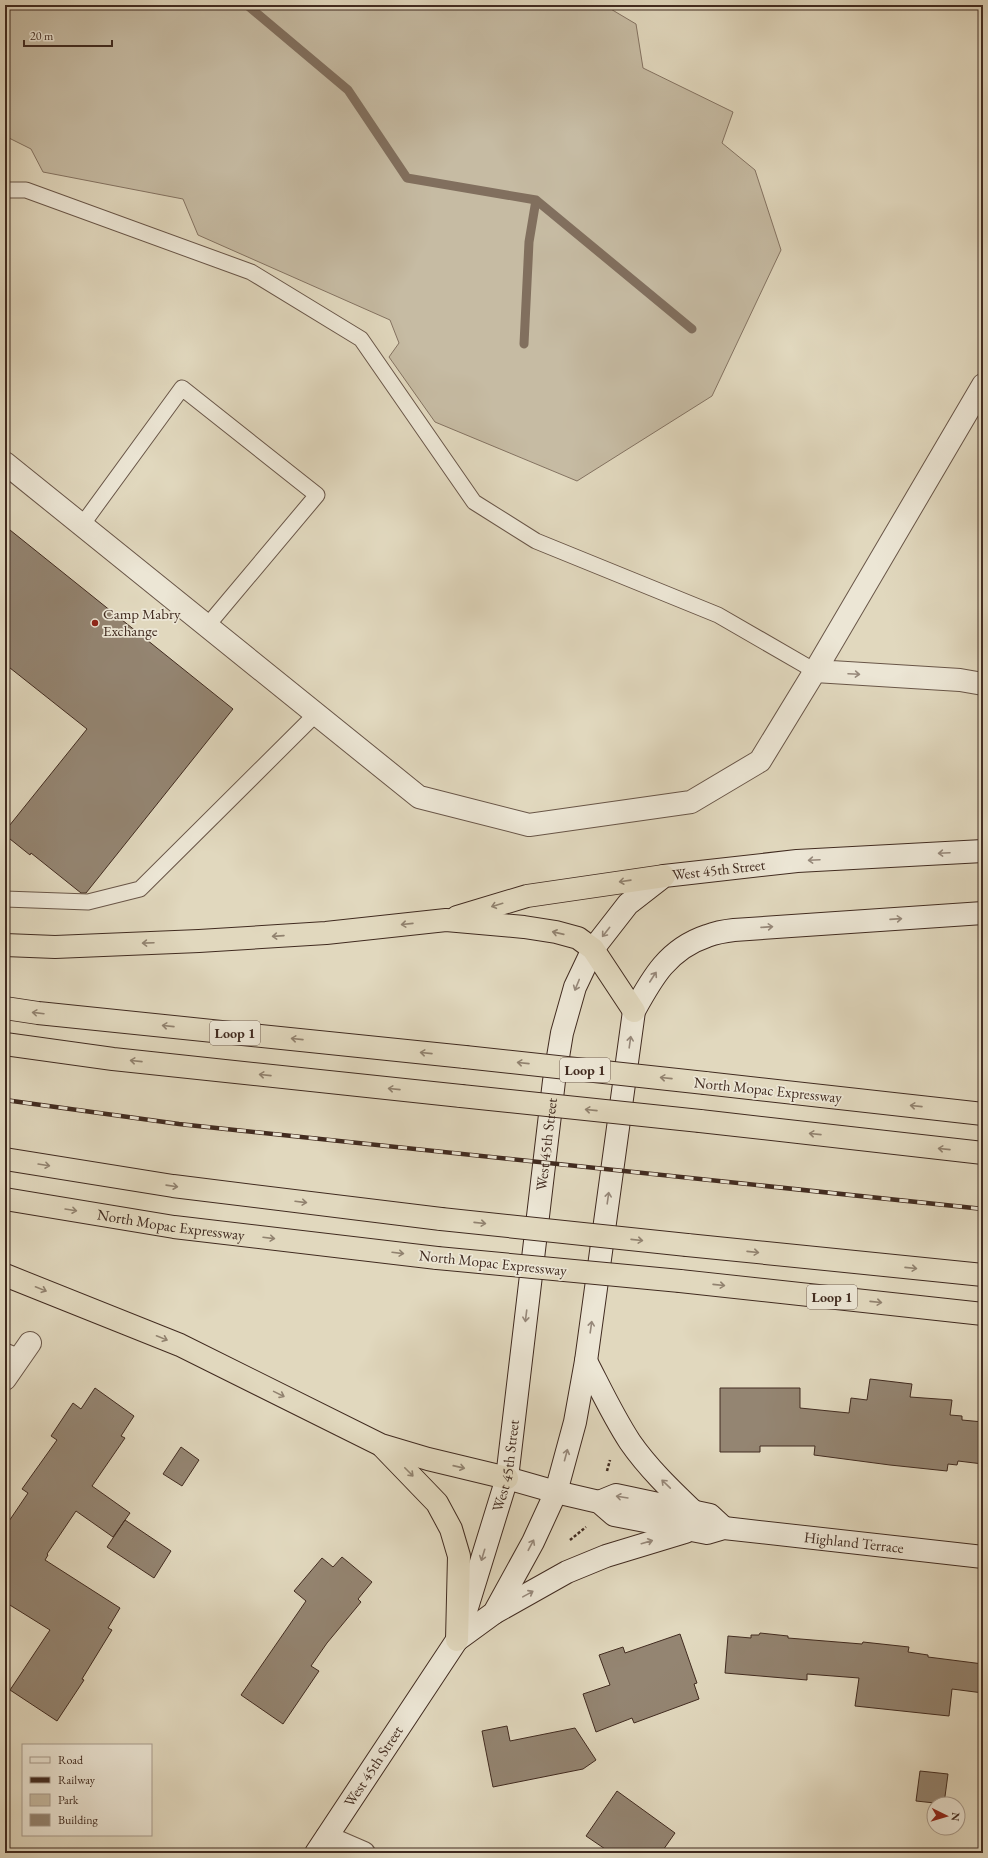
<svg xmlns="http://www.w3.org/2000/svg" width="988" height="1858" viewBox="0 0 988 1858" font-family="'EB Garamond',serif">
	<style>
		.green { fill: #c6bba3; stroke: #847362 }
		.lines { fill: none; stroke-linecap: round; stroke-linejoin: round }
		.stream { stroke: #816f5e; stroke-width: 9 }
		.building { fill: #948572; stroke: #412b20 }
		.lane-casing { stroke: #695648; stroke-width: 17 }
		.street-casing { stroke: #695648; stroke-width: 24 }
		.secondary-casing { stroke: #412b20; stroke-width: 24 }
		.highway-casing { stroke: #412b20; stroke-width: 24 }
		.path { stroke: #412b20; stroke-width: 2.5; stroke-dasharray: 3 2; stroke-linecap: butt }
		.lane { stroke: #ece6d5; stroke-width: 15 }
		.street { stroke: #ece6d5; stroke-width: 22 }
		.secondary { stroke: #ece6d5; stroke-width: 22 }
		.highway { stroke: #e1d8be; stroke-width: 22 }
		.rail-casing { stroke: #412b20; stroke-width: 4.5 }
		.rail { stroke: #ece6d5; stroke-width: 3; stroke-dasharray: 9; stroke-linecap: butt }
		.highway-bridge-casing { stroke: #412b20; stroke-width: 24; stroke-linecap: butt }
		.highway-bridge { stroke: #e1d8be; stroke-width: 22 }
		.oneway { stroke: #96887a }
		.oneway2 { stroke: #91826f }
		.poi-dot { fill: #8f2418; stroke: #ece6d5; stroke-width: 1.5 }
		.labels { text-anchor: middle; stroke-width: 3.5; stroke-linejoin: round; paint-order: stroke }
		.shield { fill: #ece6d5; stroke: #746356; stroke-width: 1 }
		.shield-label { font-size: 14px; font-weight: bold; fill: #412b20 }
		.poi-label { font-size: 15px; fill: #412b20; stroke: #ece6d5; text-anchor: start }
		.street-label { font-size: 15px; fill: #412b20; stroke: #ece6d5 }
	</style>
	<rect width="100%" height="100%" fill="#e1d8be"/>
	<filter id="stains"><feTurbulence type="fractalNoise" baseFrequency=".005" numOctaves="4"/><feColorMatrix values="0 0 0 0 .2 0 0 0 0 .09 0 0 0 0 .02 0 0 0 .5 -.17"/></filter>
	<radialGradient id="worn" r=".72"><stop offset=".6" stop-color="#630" stop-opacity="0"/><stop offset="1" stop-color="#630" stop-opacity=".3"/></radialGradient>
	<path class="green" d="M5,5H604L636,24L643,68L733,112L722,143L755,170L781,250L712,396L577,481L435,422L389,357L399,343L390,320L198,235L183,199L43,172L31,149L5,136Z"/>
	<g class="lines">
		<path class="stream" d="M247,5L348,90L407,178L536,200L692,329
			M524,344L529,242L536,200"/>
	</g>
	<path class="building" d="M5,526L233,709L86,893H81L31,853L30,855L5,835V831L87,729L5,664Z
		M870,1379L912,1384L910,1397L952,1400L950,1415L962,1416V1420L983,1422V1464L958,1461L957,1465L948,1464L947,1471L890,1465L814,1455L815,1446H760V1452H720V1388H800V1408L849,1413L851,1398L867,1400Z
		M95,1388L134,1416L121,1436L125,1438L92,1486L130,1513L113,1537L76,1511L47,1554L48,1555L45,1560L120,1608L108,1628L112,1630L82,1679L84,1680L57,1721L10,1690L50,1630L5,1602V1527L28,1493L22,1489L57,1440L51,1436L73,1403L81,1409Z
		M181,1447L199,1460L182,1486L163,1474Z
		M125,1520L171,1551L154,1578L107,1547Z
		M342,1557L372,1582L358,1599L361,1602L327,1643L311,1666L319,1671L283,1724L241,1695L306,1601L294,1591L322,1558L333,1567Z
		M760,1633L788,1636V1638L862,1644L863,1642L909,1647L908,1652L928,1655V1657L983,1664V1693L952,1689L949,1716L855,1706L859,1678L807,1674V1680L725,1673L728,1636L751,1638V1635H759Z
		M680,1634L697,1683L694,1684L699,1699L634,1723L632,1718L596,1732L583,1694L610,1685L599,1655L623,1647L625,1653Z
		M507,1726L510,1741L575,1728L596,1760L583,1769L493,1787L482,1731Z
		M920,1771L948,1774L944,1804L916,1801Z
		M617,1791L675,1833L661,1853H611L586,1836Z"/>
	<g class="lines">
		<g class="lane-casing">
			<path id="lane" d="M5,190H26L251,272L361,339L474,502L536,541L718,615L815,671
				M82,525L182,388L317,495L207,626
				M5,899L88,902L140,889L316,714
				M5,1351L20,1357"/>
		</g>
		<g class="street-casing">
			<path id="street" d="M5,463L419,797L529,825L691,802L760,761L815,671L983,385
				M815,671L960,680L983,684
				M5,1379L30,1343
				M327,1837L364,1853"/>
		</g>
		<g class="secondary-casing">
			<g id="secondary">
				<path d="M586,1361C600,1388 613,1416 630,1442C648,1468 671,1490 694,1512"/>
				<path id="s1" d="M507,1478L556,1492L599,1502L614,1515L707,1533L724,1528L983,1557"/>
				<path d="M599,1502L616,1495L710,1515L724,1528"/>
				<path d="M494,1613L567,1572L606,1556L685,1532"/>
				<path d="M457,1640L494,1613L533,1542L556,1492L575,1422L586,1361L634,1011C652,978 668,949 707,936C715,933 725,931 734,930L983,913"/>
				<path id="s2" d="M316,1853L457,1640L507,1478L554,1081L562,1033L575,987L593,949L628,904L664,876L797,861L983,851"/>
			</g>
		</g>
		<g class="highway-casing">
			<g id="highway">
				<path d="M457,917L527,896L664,876"/>
				<path d="M5,945L55,947L199,941L326,933L446,920L524,927L556,932L578,938L593,949L634,1011"/>
				<path d="M5,1008L38,1013L465,1057"/>
				<path d="M5,1044L113,1059L461,1096"/>
				<path d="M705,1083L983,1114"/>
				<path d="M700,1121L983,1153"/>
				<path d="M5,1159L173,1186L441,1219"/>
				<path id="s3" d="M5,1199L174,1227L437,1258"/>
				<path d="M687,1245L983,1275"/>
				<path d="M5,1275L180,1345L381,1445L428,1459L507,1478"/>
				<path d="M680,1281L983,1314"/>
				<path d="M383,1447L437,1503L451,1529L459,1556L457,1640"/>
			</g>
		</g>
		<path class="path" d="M607,1471L610,1460
			M570,1540L586,1527"/>
		<use href="#lane" class="lane"/>
		<use href="#street" class="street"/>
		<use href="#secondary" class="secondary"/>
		<use href="#highway" class="highway"/>
		<g class="rail-casing">
			<path id="rail" d="M5,1100L179,1124L983,1209"/>
		</g>
		<use href="#rail" class="rail"/>
		<g class="highway-bridge-casing">
			<path id="highway-bridge" d="M465,1057L705,1083
				M461,1096L700,1121
				M441,1219L687,1245
				M437,1258L680,1281"/>
		</g>
		<use href="#highway-bridge" class="highway-bridge"/>
	</g>
	<defs><path id="oneway-shaft" d="M-6 0H5M1.5-3L5.5 0L1.5 3" fill="none" stroke-width="1.6" stroke-linecap="round" stroke-linejoin="round"/></defs>
	<g class="oneway">
		<use href="#oneway-shaft" transform="translate(854 674) rotate(3)"/>
		<use href="#oneway-shaft" transform="translate(944 853) rotate(177)"/>
		<use href="#oneway-shaft" transform="translate(814 860) rotate(177)"/>
		<use href="#oneway-shaft" transform="translate(896 919) rotate(-4)"/>
		<use href="#oneway-shaft" transform="translate(767 927) rotate(-4)"/>
		<use href="#oneway-shaft" transform="translate(606 932) rotate(128)"/>
		<use href="#oneway-shaft" transform="translate(653 977) rotate(-57)"/>
		<use href="#oneway-shaft" transform="translate(577 985) rotate(112)"/>
		<use href="#oneway-shaft" transform="translate(630 1042) rotate(-82)"/>
		<use href="#oneway-shaft" transform="translate(608 1198) rotate(-82)"/>
		<use href="#oneway-shaft" transform="translate(526 1316) rotate(97)"/>
		<use href="#oneway-shaft" transform="translate(591 1327) rotate(-82)"/>
		<use href="#oneway-shaft" transform="translate(566 1455) rotate(-75)"/>
		<use href="#oneway-shaft" transform="translate(666 1484) rotate(-136)"/>
		<use href="#oneway-shaft" transform="translate(622 1497) rotate(-171)"/>
		<use href="#oneway-shaft" transform="translate(647 1542) rotate(-16)"/>
		<use href="#oneway-shaft" transform="translate(531 1545) rotate(-62)"/>
		<use href="#oneway-shaft" transform="translate(483 1555) rotate(107)"/>
		<use href="#oneway-shaft" transform="translate(528 1594) rotate(-29)"/>
	</g>
	<g class="oneway2">
		<use href="#oneway-shaft" transform="translate(625 881) rotate(172)"/>
		<use href="#oneway-shaft" transform="translate(497 905) rotate(163)"/>
		<use href="#oneway-shaft" transform="translate(407 924) rotate(174)"/>
		<use href="#oneway-shaft" transform="translate(558 933) rotate(-167)"/>
		<use href="#oneway-shaft" transform="translate(278 936) rotate(176)"/>
		<use href="#oneway-shaft" transform="translate(148 943) rotate(178)"/>
		<use href="#oneway-shaft" transform="translate(38 1013) rotate(-173)"/>
		<use href="#oneway-shaft" transform="translate(168 1026) rotate(-174)"/>
		<use href="#oneway-shaft" transform="translate(297 1039) rotate(-174)"/>
		<use href="#oneway-shaft" transform="translate(426 1053) rotate(-174)"/>
		<use href="#oneway-shaft" transform="translate(136 1061) rotate(-174)"/>
		<use href="#oneway-shaft" transform="translate(523 1063) rotate(-174)"/>
		<use href="#oneway-shaft" transform="translate(265 1075) rotate(-174)"/>
		<use href="#oneway-shaft" transform="translate(666 1078) rotate(-174)"/>
		<use href="#oneway-shaft" transform="translate(394 1089) rotate(-174)"/>
		<use href="#oneway-shaft" transform="translate(916 1106) rotate(-174)"/>
		<use href="#oneway-shaft" transform="translate(591 1110) rotate(-174)"/>
		<use href="#oneway-shaft" transform="translate(815 1134) rotate(-174)"/>
		<use href="#oneway-shaft" transform="translate(944 1149) rotate(-174)"/>
		<use href="#oneway-shaft" transform="translate(44 1165) rotate(9)"/>
		<use href="#oneway-shaft" transform="translate(172 1186) rotate(8)"/>
		<use href="#oneway-shaft" transform="translate(301 1202) rotate(7)"/>
		<use href="#oneway-shaft" transform="translate(71 1210) rotate(9)"/>
		<use href="#oneway-shaft" transform="translate(480 1223) rotate(6)"/>
		<use href="#oneway-shaft" transform="translate(269 1238) rotate(7)"/>
		<use href="#oneway-shaft" transform="translate(637 1240) rotate(6)"/>
		<use href="#oneway-shaft" transform="translate(753 1252) rotate(6)"/>
		<use href="#oneway-shaft" transform="translate(398 1253) rotate(7)"/>
		<use href="#oneway-shaft" transform="translate(911 1268) rotate(6)"/>
		<use href="#oneway-shaft" transform="translate(719 1285) rotate(6)"/>
		<use href="#oneway-shaft" transform="translate(41 1289) rotate(22)"/>
		<use href="#oneway-shaft" transform="translate(876 1302) rotate(6)"/>
		<use href="#oneway-shaft" transform="translate(162 1338) rotate(22)"/>
		<use href="#oneway-shaft" transform="translate(279 1394) rotate(26)"/>
		<use href="#oneway-shaft" transform="translate(459 1467) rotate(13)"/>
		<use href="#oneway-shaft" transform="translate(409 1472) rotate(45)"/>
	</g>
	<circle class="poi-dot" cx="95" cy="623" r="4"/>
	<g class="labels">
		<g class="shield">
			<rect x="210" y="1021" width="50" height="24" rx="3"/>
			<rect x="560" y="1058" width="50" height="24" rx="3"/>
			<rect x="807" y="1285" width="50" height="24" rx="3"/>
		</g>
		<g class="shield-label">
			<text x="235" y="1038">Loop 1</text>
			<text x="585" y="1075">Loop 1</text>
			<text x="832" y="1302">Loop 1</text>
		</g>
		<g class="poi-label">
			<text x="103" y="619">Camp Mabry<tspan x="103" dy="17">Exchange</tspan></text>
		</g>
		<g class="street-label">
			<text dy="5" stroke="none"><textPath href="#s2" startOffset="1121">West 45th Street</textPath></text>
			<text transform="translate(768 1090) rotate(6)" y="5">North Mopac Expressway</text>
			<text dy="5" stroke="none"><textPath href="#s2" startOffset="761">West 45th Street</textPath></text>
			<text dy="5" stroke="none"><textPath href="#s3" startOffset="168">North Mopac Expressway</textPath></text>
			<text transform="translate(493 1263) rotate(6)" y="5">North Mopac Expressway</text>
			<text dy="5" stroke="none"><textPath href="#s2" startOffset="437">West 45th Street</textPath></text>
			<text dy="5" stroke="none"><textPath href="#s1" startOffset="358">Highland Terrace</textPath></text>
			<text dy="5" stroke="none"><textPath href="#s2" startOffset="104">West 45th Street</textPath></text>
		</g>
	</g>
	<rect width="988" height="1858" fill="none" stroke="#e1d8be" stroke-width="20"/>
	<rect x="6" y="6" width="976" height="1846" fill="none" stroke="#412b20" stroke-width="2"/>
	<rect x="10" y="10" width="968" height="1838" fill="none" stroke="#412b20"/>
	<rect x="22" y="1744" width="130" height="92" fill="#ece6d5" stroke="#a89b8d"/>
	<rect x="30" y="1757" width="20" height="6" fill="#ece6d5" stroke="#a89b8d"/>
	<text x="58" y="1764" font-size="12" fill="#412b20">Road</text>
	<rect x="30" y="1777" width="20" height="6" fill="#412b20" stroke="#a89b8d"/>
	<text x="58" y="1784" font-size="12" fill="#412b20">Railway</text>
	<rect x="30" y="1794" width="20" height="12" fill="#c6bba3" stroke="#a89b8d"/>
	<text x="58" y="1804" font-size="12" fill="#412b20">Park</text>
	<rect x="30" y="1814" width="20" height="12" fill="#948572" stroke="#a89b8d"/>
	<text x="58" y="1824" font-size="12" fill="#412b20">Building</text>
	<g transform="translate(946 1816) rotate(95)"><circle r="19" fill="#ece6d5" stroke="#a89b8d"/>
	<path d="M0-3L7 15L0 10L-7 15Z" fill="#8f2418"/>
	<text y="-6" font-size="11" font-weight="bold" text-anchor="middle" fill="#412b20">N</text>
	</g>
	<path d="M24 40v6h88v-6" fill="none" stroke="#412b20" stroke-width="2"/>
	<text x="30" y="40" font-size="12" fill="#412b20" stroke="#ece6d5" stroke-width="3" paint-order="stroke">20 m</text>
	<rect width="100%" height="100%" filter="url(#stains)"/>
	<rect width="100%" height="100%" fill="url(#worn)"/>
</svg>
